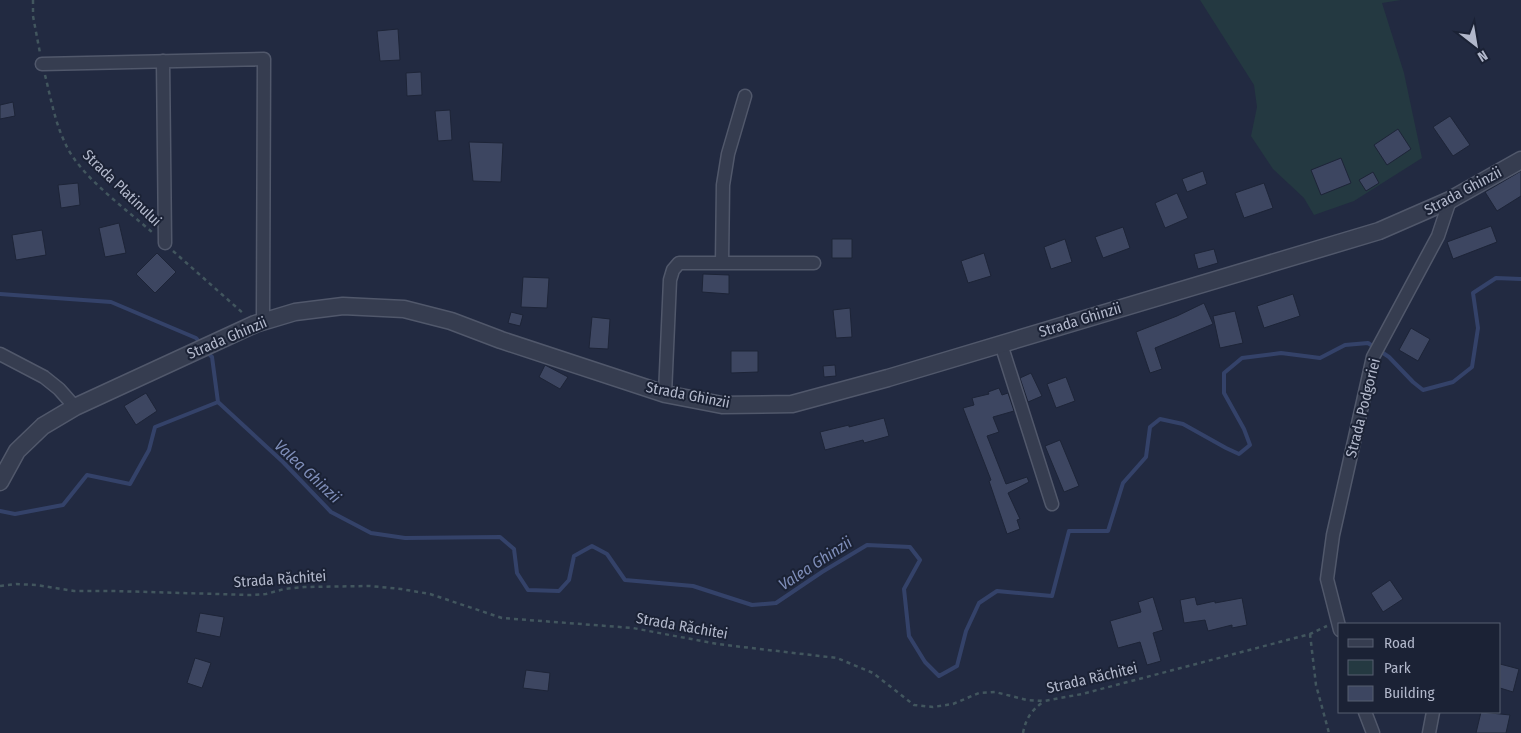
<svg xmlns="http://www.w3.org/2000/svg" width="1521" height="733" viewBox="0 0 1521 733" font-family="'Fira Sans Condensed',sans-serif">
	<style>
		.green { fill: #243941 }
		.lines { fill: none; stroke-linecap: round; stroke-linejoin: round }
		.stream { stroke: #344269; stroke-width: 4 }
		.building { fill: #3d4661; stroke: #1d2437 }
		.minor-casing { stroke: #51586b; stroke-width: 15 }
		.tertiary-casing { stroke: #51586b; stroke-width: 19 }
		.path { stroke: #42565e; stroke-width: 2.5; stroke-dasharray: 4 4; stroke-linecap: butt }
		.minor { stroke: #363d50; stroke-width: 12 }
		.tertiary { stroke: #363d50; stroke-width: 16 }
		.labels { text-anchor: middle; stroke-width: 4; stroke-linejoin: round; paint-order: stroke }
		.street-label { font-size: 15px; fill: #b2b8cb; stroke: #1b2235 }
		.water-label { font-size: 16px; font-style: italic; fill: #7f8eb9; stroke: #1b2235 }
	</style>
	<rect width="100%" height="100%" fill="#222a41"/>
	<path class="green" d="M1200,0H1401L1382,3L1404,73L1422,158L1354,201L1314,215L1304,198L1273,169L1251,136L1257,107L1254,85Z"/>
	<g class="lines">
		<path class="stream" d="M0,294L111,302L196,338L202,345
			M206,351L212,357L218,402
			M0,511L15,514L63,505L87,475L130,484L149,450L155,427L218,402L283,462L331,512L371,533L405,538L500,537L514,549L517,573L528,590L559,591L569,580L574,556L592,546L607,554L625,580L693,586L752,605L776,603L822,572L867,545L910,547L920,560L904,589L909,636L925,662L939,676L957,666L966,631L979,603L997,591L1052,596L1069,531H1108L1123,483L1146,457L1150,427L1160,419L1183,424L1226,448L1239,454L1250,445L1244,429L1224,393V373L1242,358L1281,353L1320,358L1345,345L1368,343L1389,357L1413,382L1423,390L1453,382L1472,367L1478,328L1473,293L1496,278L1521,279"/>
	</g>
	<path class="building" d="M398,29L400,60L380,61L377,31Z
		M421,72L422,95L407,96L406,73Z
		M13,102L15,116L0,119V105Z
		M450,110L452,140L438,141L435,111Z
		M1450,116L1470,145L1453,156L1433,127Z
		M1398,129L1411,149L1387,165L1374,145Z
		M469,142L503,143L501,182L473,181Z
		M1341,158L1351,183L1321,195L1311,170Z
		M1203,171L1207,184L1187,192L1182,179Z
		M1521,171V196L1497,211L1485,192Z
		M1373,172L1379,183L1366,191L1359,180Z
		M78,183L80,205L61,208L58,185Z
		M1264,183L1273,208L1244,218L1235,193Z
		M1177,193L1188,218L1165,228L1155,203Z
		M119,223L126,253L105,257L99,228Z
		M1491,226L1497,242L1453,259L1447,242Z
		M1123,227L1130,248L1103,258L1095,237Z
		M42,230L46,255L16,260L12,235Z
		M832,239H852V258H832Z
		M1065,239L1072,262L1051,269L1044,247Z
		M1214,249L1218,263L1198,269L1194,254Z
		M157,253L176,272L155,293L136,274Z
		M984,253L991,276L968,283L961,261Z
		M703,274L729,275V294L702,292Z
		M523,277L549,278L547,308L521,307Z
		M1293,294L1300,316L1264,328L1257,306Z
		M1204,303L1213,324L1155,348L1162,369L1150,373L1136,332L1177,316Z
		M850,308L852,337L836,338L833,310Z
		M1235,311L1243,343L1220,348L1213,316Z
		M511,312L523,315L520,326L508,323Z
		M592,317L610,319L608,349L589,348Z
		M1411,328L1430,339L1418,361L1399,350Z
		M731,351H758V372L731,373Z
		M545,365L568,377L560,389L539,377Z
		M835,365L836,376L824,377L823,366Z
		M1031,373L1042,396L1028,402L1020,378Z
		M1066,377L1075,401L1056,408L1047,384Z
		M999,388L1002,395L1008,393L1014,411L993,417L999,432L987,436L1006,484L1027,477L1029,482L1008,493L1020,519L1017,520L1020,529L1007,534L989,481L991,480L963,408L974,405L972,398L989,394L988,392Z
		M146,393L157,411L136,425L124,406Z
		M884,418L889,436L864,443L863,440L825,450L820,432L849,425V427Z
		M1060,440L1079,486L1064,492L1045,446Z
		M1390,580L1403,599L1383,612L1371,593Z
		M1153,597L1163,630L1153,633L1161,661L1147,665L1140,642L1118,648L1110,621L1141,612L1138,602Z
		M1195,597L1197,605L1215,601V603L1242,598L1247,625L1232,628V625L1208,631L1205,620L1184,623L1180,600Z
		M200,613L224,617L220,637L196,632Z
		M195,658L211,663L202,688L187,683Z
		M1500,664L1519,669L1513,692L1500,688Z
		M526,670L550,673L548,691L523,688Z
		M1481,712L1510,715L1506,733H1476Z"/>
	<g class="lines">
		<g class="minor-casing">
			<path id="minor" d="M163,61L165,243
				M42,64L264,59L263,321
				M722,263L723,185L728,154L745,96
				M1001,344L1052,504
				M0,354L44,377L59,389L75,407
				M665,394L670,280L673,270L679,263H814
				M1340,630L1327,579L1333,535L1373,357L1438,236L1450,200
				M1365,712L1373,733
				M1429,733L1433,712"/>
		</g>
		<g class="tertiary-casing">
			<path id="tertiary" d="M0,482L17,451L43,426L75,407L255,324L295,312L343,306L404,309L451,321L501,340L665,394L722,405L792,404L888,378L1379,231L1450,200L1521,160"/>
		</g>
		<path class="path" d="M33,0V16L40,53
			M45,75C51,99 55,123 66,145C81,177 126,209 153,233
			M173,251L244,314
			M0,586L16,584L36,585L74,591H114L251,595L266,594L284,589L304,587L370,586L401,589L430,594L502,618L633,628L717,644L837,658L873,673L914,705L933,707L953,704L979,693L995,692L1027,700L1044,701L1082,694L1310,634L1327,626
			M1310,634L1316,685L1329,733
			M1023,733C1026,718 1031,711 1043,702"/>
		<use href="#minor" class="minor"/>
		<use href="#tertiary" class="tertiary"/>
	</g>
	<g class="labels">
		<g class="street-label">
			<text transform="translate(122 188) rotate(44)" y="5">Strada Platinului</text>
			<text transform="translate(1463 191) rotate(-28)" y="5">Strada Ghinzii</text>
			<text transform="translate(1080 320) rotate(-17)" y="5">Strada Ghinzii</text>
			<text transform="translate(227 338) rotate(-23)" y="5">Strada Ghinzii</text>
			<text transform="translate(688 395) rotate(11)" y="5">Strada Ghinzii</text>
			<text transform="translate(1363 408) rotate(-76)" y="5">Strada Podgoriei</text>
			<text transform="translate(280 579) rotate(-4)" y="5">Strada Răchitei</text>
			<text transform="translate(682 626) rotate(10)" y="5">Strada Răchitei</text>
			<text transform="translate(1092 678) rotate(-13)" y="5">Strada Răchitei</text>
		</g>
		<g class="water-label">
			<text transform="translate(308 471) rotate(43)" y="6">Valea Ghinzii</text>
			<text transform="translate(815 563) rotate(-33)" y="6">Valea Ghinzii</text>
		</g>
	</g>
	<rect x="1338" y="623" width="162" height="90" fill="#1b2235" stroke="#575e71"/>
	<rect x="1348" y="639" width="25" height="8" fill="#363d50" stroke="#575e71"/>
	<text x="1384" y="648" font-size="15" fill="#b2b8cb">Road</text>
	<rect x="1348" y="660" width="25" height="15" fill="#243941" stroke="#575e71"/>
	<text x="1384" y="673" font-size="15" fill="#b2b8cb">Park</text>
	<rect x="1348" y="686" width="25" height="15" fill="#3d4661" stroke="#575e71"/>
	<text x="1384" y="698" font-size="15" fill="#b2b8cb">Building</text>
	<g transform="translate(1476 45) rotate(149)" stroke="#1b2235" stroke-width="4" paint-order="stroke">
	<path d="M0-4L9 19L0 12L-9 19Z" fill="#b2b8cb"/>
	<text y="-8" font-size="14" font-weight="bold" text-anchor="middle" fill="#b2b8cb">N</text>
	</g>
</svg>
